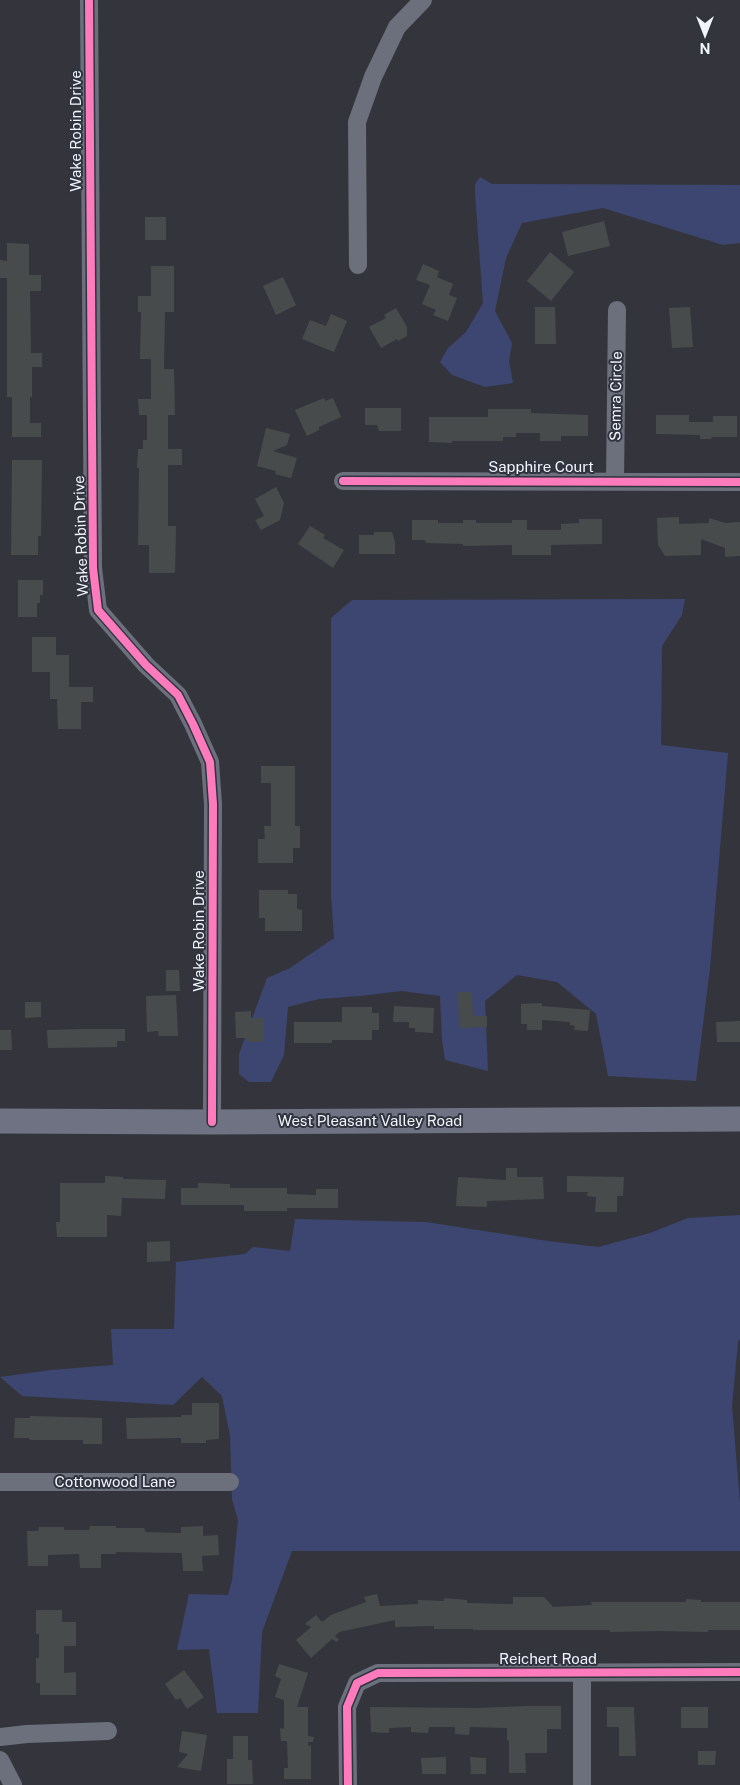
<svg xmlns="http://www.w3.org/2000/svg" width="740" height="1785" viewBox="0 0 740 1785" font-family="'Public Sans',sans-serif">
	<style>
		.green { fill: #3c4670 }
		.building { fill: #484b4c }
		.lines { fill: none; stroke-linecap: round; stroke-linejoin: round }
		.minor { stroke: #6c707d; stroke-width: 18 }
		.secondary { stroke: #6f7282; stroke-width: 25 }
		.cycleway-casing { stroke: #30343f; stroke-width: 11 }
		.cycleway { stroke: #fd7abc; stroke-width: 8 }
		.labels { text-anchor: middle; stroke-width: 4; stroke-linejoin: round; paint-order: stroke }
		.street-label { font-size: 15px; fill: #f2f4fc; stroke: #30343f }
	</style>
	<rect width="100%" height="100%" fill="#34353c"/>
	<path class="green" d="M480,177L492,184L740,185V243L723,245L603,208L522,223L506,258L495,311L512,343L509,361L513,383L485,387L452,375L440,362L448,348L466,332L483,303L475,193V184Z
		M685,599L682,615L662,646L661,745L728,753L710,968L696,1081L608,1076L596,1014L557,982L517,975L485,1001L488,1071L445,1060L442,1040L440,996L401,991L360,996L319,999L288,1007L284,1055L271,1082H249L239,1074V1054L267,978L290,968L334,938L331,895V618L352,600Z
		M740,1215V1339L738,1342L732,1406L740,1503V1551H292L262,1632L258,1713H217L209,1649L177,1650L189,1594L228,1595L232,1580L238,1520L232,1499L230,1436L222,1396L202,1377L173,1405L22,1396L0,1377L51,1370L113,1365L111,1329H174L176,1262L245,1254L253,1247L290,1251L295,1219L426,1222L548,1241L598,1247L650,1233L688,1218Z"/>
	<path class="building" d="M145,217H166V240H145Z
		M604,221L610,246L568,256L562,232Z
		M7,243L29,244V275H41V291H30L31,353H42V367H32V397H30V423H41V437H12V397H7V278H0V260L7,261Z
		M550,252L574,272L551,301L527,281Z
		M423,264L439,271L437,277L453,284L449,295L457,298L448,321L433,315L436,310L422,304L430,285L416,280Z
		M151,266H174V312H165L164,369H174L175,415H168V449H182V465H168V526H176L175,573H149V545H138L139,468H137L138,449H143V440H147V415H139L138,399H151V359H140L141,312H138V296H151Z
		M283,277L296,305L276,315L263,286Z
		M535,307H555L556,344H535Z
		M690,307L693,347L672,348L669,308Z
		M396,308L407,327V336L398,341L397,339L381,348L369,327L386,318L384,315Z
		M331,314L347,321L334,352L302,339L310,320L326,326Z
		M324,398L325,401L333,398L341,417L319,427V430L307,436L295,410Z
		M365,408H401V431H379L377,425H365Z
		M488,409H531V413L588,415V436H561V441H540V433H516V437H503V441H452V443L429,442V417H488Z
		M656,415H689V422H713V416H737V437H712L711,439H700V435L656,434Z
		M266,428L290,434L287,445L273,451L297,458L291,478L275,474L276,471L257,466Z
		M12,460H42L41,536H38V555H11Z
		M276,487L284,503L280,520L261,530L255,520L264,516L255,499Z
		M679,517V524L709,523V518L725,523L740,522V556L725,557V548L701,539V555L665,556L658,545L657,518Z
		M579,519H602V544L551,545V555H512V545L463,546V544L426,543L425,540H412V520H438V523H463V520H476V523H512V520H527V530H561V524L579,523Z
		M310,526L325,535L323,538L344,550L333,568L298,544Z
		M374,532H392L395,542V554H359V535H374Z
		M18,580H43V595H40V603H37V617H18Z
		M32,637H56V655H69V687H93V702H81V729H58L57,699H50V672H32Z
		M261,766H295V826H300V848H293V863H258V839H265L264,826H271V783H261Z
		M259,890H288V894H297V909L302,910V931H265V918H259Z
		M166,970H179L180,991H166Z
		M458,992H472L473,1016H487V1027L459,1028Z
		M176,995L178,1036H159L158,1031L147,1032L146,996Z
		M25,1002H41V1017L25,1018Z
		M542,1003V1006L590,1010L588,1031L574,1030L575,1026L570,1025V1022L542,1020V1030H527V1024H521V1004Z
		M394,1006L434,1008L433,1033L415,1032V1028H409V1022H393Z
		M342,1007H372V1013H379V1030H372V1040H332V1043H294V1022H342Z
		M251,1011V1018H264V1042H247V1038H236L235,1012Z
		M740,1021V1042H717L716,1022Z
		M83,1029H125V1041H117V1047L48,1048L47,1030Z
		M0,1030H11L12,1050H0Z
		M506,1168H517V1177H543L544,1199L487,1201V1207L456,1206L458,1177L506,1180Z
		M105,1176L123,1177V1179L166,1180L165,1199L122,1198L121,1216L107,1215V1237H57L56,1222H60V1183H105Z
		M567,1176L624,1177L623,1196H617V1212H595L596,1197L587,1196L588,1192H567Z
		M198,1183L230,1184V1188H287V1194L316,1195V1189H338V1208H287V1211H244V1205H181V1188H198Z
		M170,1241V1261L147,1262V1242Z
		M192,1403H219V1439L206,1440V1443H181V1438L127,1439L126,1418L181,1417V1415H192Z
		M30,1416L102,1418V1444H83V1440H30L29,1438H14L15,1418H30Z
		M90,1526H116V1528H144L146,1532L181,1533V1527L203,1526V1536L218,1535L219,1555L202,1556L203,1571H183L182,1553L116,1552V1554H101V1568H80L79,1554L48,1555V1566H28L27,1531H38L39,1527H64V1530H89Z
		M377,1594L380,1606L418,1604V1600L444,1601V1598L467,1600V1603L513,1604V1597H544L553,1607L592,1605L591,1602H686V1599L701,1600V1602H740V1630H708V1632L661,1631L610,1632V1630H473V1629H434V1626L395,1627V1620L339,1632L335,1636L339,1640L337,1642L332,1639L311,1658L296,1640L311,1627L305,1624L316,1615L322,1622L331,1615L366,1602L364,1597Z
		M36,1610H62V1622H76V1646H64V1673L76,1672V1695H40V1683H36V1658H39V1634H36Z
		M279,1664L308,1673L297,1707H308V1736L314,1737L313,1742H308V1746L311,1745V1779H284V1768H288L287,1741H281L280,1728L284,1729V1700L275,1697L281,1679L275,1676Z
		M184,1670L204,1697L187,1709L180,1698L176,1700L165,1684Z
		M528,1706H561V1729H547V1753H525L526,1773H509V1741L507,1740V1728L470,1727L469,1735L455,1734V1727H429L428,1733L411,1732V1727L389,1728V1733L371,1732L370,1707L479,1708Z
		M607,1707H634L636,1756H619V1727H607Z
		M681,1707H708V1728H681Z
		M182,1731L207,1735L201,1771L177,1767L188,1754L179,1752Z
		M233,1736H248V1760H252L253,1784H227V1759H233Z
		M698,1751H716L715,1765H698Z
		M446,1757V1774H422L421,1758Z
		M470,1757L486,1758V1774H471Z"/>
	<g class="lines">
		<path class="minor" d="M89,0L93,568L98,610L146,665L178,695L193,724L210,762L213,804L212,1122
			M358,265L357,122L373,77L397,27L423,0
			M343,481L740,482
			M615,481L617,310
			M0,1482H230
			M582,1673V1785
			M0,1737L27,1734L108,1731
			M0,1760L13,1785
			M348,1785L347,1707L357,1683L378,1673L740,1672"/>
		<path class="secondary" d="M0,1121L212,1122L740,1119"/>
		<g class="cycleway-casing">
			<path id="cycleway" d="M89,0L93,568L98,610L146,665L178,695L193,724L210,762L213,804L212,1122
				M343,481L740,482
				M348,1785L347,1707L357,1683L378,1673L740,1672"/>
		</g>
		<use href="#cycleway" class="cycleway"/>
	</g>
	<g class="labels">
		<g class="street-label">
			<text transform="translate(76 131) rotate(-90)" y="5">Wake Robin Drive</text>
			<text transform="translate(616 396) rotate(-89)" y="5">Semra Circle</text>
			<text x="541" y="472">Sapphire Court</text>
			<text transform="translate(81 536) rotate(-92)" y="5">Wake Robin Drive</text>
			<text transform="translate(199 931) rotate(-90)" y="5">Wake Robin Drive</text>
			<text x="370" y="1126">West Pleasant Valley Road</text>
			<text x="115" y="1487">Cottonwood Lane</text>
			<text x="548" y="1664">Reichert Road</text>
		</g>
	</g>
	<g transform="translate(705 35) rotate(180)" stroke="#30343f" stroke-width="4" paint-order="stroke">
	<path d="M0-4L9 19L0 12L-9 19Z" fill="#f2f4fc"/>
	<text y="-8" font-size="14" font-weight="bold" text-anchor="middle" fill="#f2f4fc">N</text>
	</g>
</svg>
